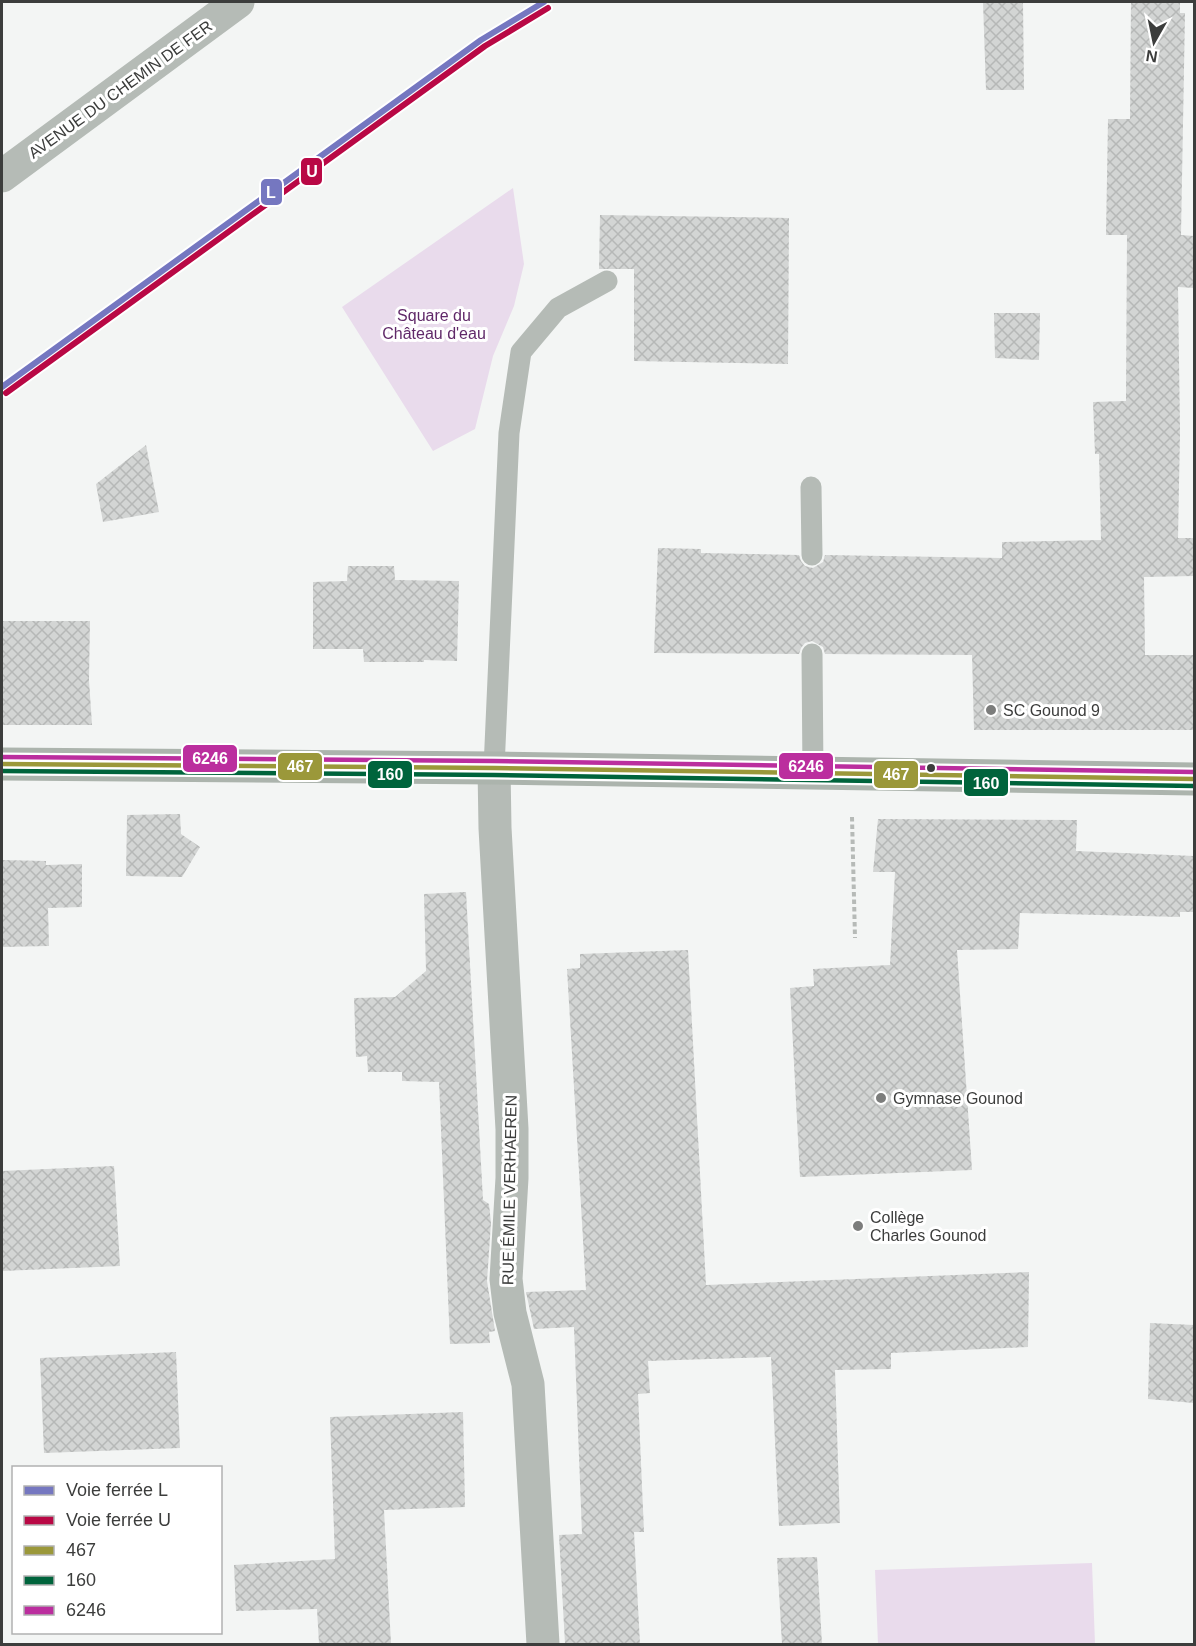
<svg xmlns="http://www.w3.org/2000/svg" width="1196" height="1646" viewBox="0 0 1196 1646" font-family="Arial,sans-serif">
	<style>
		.park { fill: #e9dbec }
		.building { fill: url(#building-cross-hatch) }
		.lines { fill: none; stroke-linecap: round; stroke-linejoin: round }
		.path { stroke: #b6bab7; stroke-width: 4; stroke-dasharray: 4.5 3; stroke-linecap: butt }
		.lane { stroke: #b5bbb6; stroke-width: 21 }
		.street { stroke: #b5bbb6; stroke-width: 33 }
		.primary { stroke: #acb4ad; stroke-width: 33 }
		.bus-1-casing { stroke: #fff; stroke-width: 9 }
		.bus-2-casing { stroke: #fff; stroke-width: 9 }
		.bus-3-casing { stroke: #fff; stroke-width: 9 }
		.bus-1 { stroke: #9b983a; stroke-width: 4.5 }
		.bus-2 { stroke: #00643c; stroke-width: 4.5 }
		.bus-3 { stroke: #bb2e9e; stroke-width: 4.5 }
		.rail-1-casing { stroke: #fff; stroke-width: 10 }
		.rail-2-casing { stroke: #fff; stroke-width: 10 }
		.rail-1 { stroke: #7577c0; stroke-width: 6 }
		.rail-2 { stroke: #b90845; stroke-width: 6 }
		.poi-dot { fill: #7c7d7c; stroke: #fff; stroke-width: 2 }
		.bus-dot { fill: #3c3d3c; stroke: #fff; stroke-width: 2 }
		.labels { text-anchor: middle; stroke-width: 6; stroke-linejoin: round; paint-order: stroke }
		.street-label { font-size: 16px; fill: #3c3d3c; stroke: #fff }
		.park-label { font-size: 16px; fill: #602969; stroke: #fff }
		.poi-label { font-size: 16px; fill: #3c3d3c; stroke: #fff; text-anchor: start }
		.line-badge { stroke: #fff; stroke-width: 2 }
		.badge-label { font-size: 16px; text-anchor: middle; font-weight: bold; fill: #fff }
	</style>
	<defs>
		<pattern id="building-cross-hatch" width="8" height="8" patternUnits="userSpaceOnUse" patternTransform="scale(1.5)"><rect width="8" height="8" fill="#d3d5d4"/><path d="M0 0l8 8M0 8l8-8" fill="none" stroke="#b6b8b7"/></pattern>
	</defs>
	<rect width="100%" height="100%" fill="#f3f5f4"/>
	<path class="park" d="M513,188L524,264L514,306L493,356L475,429L433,451L342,307Z
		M1092,1563L1095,1644H878L875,1570Z"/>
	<path class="building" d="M983,2H1023L1024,90H986Z
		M1131,2H1180V13H1185L1181,235L1194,236V288L1178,287L1180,432L1178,538H1194V576L1144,577L1145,655H1194V730H974L972,655L825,654L823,647L812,641L805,643L801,648L799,654L654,653L658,548L701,549V553L799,555L801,561L805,566L813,568L823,562L825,555L1002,558V542L1101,540L1099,454H1095L1093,402L1126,401L1127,235H1106L1108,119H1130Z
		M600,215L789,218L788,364L634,361V269H599Z
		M994,313H1040L1039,360L995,358Z
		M146,445L159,512L103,522L96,484Z
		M348,566H394L395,580L459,581L457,661L424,660V662H364L363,649H313V582L347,581Z
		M2,621H90L89,680L92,725H2Z
		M180,814L181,834L200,847L182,877L126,876L127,815Z
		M878,819L1077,820L1076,851L1194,856V912H1180V917L1020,913L1018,949L957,950L972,1170L800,1177L790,988L814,986L813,969L890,965L895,872H873Z
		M2,860L46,861V865L82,864V907L48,908L49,946L2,947Z
		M466,892L483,1200L489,1204L491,1223L487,1281L495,1331L489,1332L490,1343L450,1344L439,1082L402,1081V1072H368L367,1056L356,1057L354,998L395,997L426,971L424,894Z
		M688,950L706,1285L1029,1272L1028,1347L891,1353V1369L835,1370L840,1523L779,1526L771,1357L648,1361L650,1393L638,1394L644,1532H634L640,1644H565L559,1535L582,1534L574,1327L534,1329L526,1292L586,1290L567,969L580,968V954Z
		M114,1166L120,1266L2,1271V1171Z
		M1150,1323L1194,1325V1403L1148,1399Z
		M176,1352L180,1448L44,1453L40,1358Z
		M463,1412L465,1507L384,1510L391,1644H319L317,1609L236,1611L234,1565L335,1559L330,1417Z
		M817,1557L822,1644H782L777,1558Z"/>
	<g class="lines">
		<path class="path" d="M852,817L855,938"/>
		<path class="lane" d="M811,487L812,555
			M812,654L813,774
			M494,768L509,433L521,352L558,308L607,281"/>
		<path class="street" d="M2,176L238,2
			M494,768L495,828L512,1129V1178L506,1279L510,1313L528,1384L543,1644"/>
		<path class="primary" d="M2,764L494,768L1194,779"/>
		<g class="bus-1-casing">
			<path id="bus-1" d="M2,764L494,768L1194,779"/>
		</g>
		<g class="bus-2-casing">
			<path id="bus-2" d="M2,771L494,775L1194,786"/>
		</g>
		<g class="bus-3-casing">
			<path id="bus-3" d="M2,757L494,761L1194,772"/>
		</g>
		<use href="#bus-1" class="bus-1"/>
		<use href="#bus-2" class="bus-2"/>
		<use href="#bus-3" class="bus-3"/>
		<g class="rail-1-casing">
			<path id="rail-1" d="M2,387L481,40L544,2"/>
		</g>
		<g class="rail-2-casing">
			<path id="rail-2" d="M6,393L485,46L548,8"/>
		</g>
		<use href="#rail-1" class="rail-1"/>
		<use href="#rail-2" class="rail-2"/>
	</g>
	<g class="poi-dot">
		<circle cx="991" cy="710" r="6"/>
		<circle cx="881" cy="1098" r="6"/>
		<circle cx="858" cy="1226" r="6"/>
	</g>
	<circle class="bus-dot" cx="931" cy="768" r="5"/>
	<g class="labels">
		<g class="street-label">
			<text transform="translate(120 89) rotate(-36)" y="6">AVENUE DU CHEMIN DE FER</text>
			<text transform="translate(509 1190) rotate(-89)" y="6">RUE ÉMILE VERHAEREN</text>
		</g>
		<g class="park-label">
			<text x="434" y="321">Square du<tspan x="434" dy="18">Château d'eau</tspan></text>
		</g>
		<g class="poi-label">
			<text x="1003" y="716">SC Gounod 9</text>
			<text x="893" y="1104">Gymnase Gounod</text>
			<text x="870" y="1223">Collège<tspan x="870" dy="18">Charles Gounod</tspan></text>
		</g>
	</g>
	<g class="line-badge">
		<rect x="300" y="157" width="23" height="29" rx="6" fill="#b90845"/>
		<rect x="260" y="178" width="23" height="28" rx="6" fill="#7577c0"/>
		<rect x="182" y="744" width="56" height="29" rx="6" fill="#bb2e9e"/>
		<rect x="778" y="752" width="56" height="28" rx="6" fill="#bb2e9e"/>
		<rect x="277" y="752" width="46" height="29" rx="6" fill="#9b983a"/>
		<rect x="367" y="760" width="46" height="29" rx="6" fill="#00643c"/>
		<rect x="873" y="760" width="46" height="29" rx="6" fill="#9b983a"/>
		<rect x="963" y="768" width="46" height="29" rx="6" fill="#00643c"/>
	</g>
	<g class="badge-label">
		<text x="312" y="177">U</text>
		<text x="271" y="198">L</text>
		<text x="210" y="764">6246</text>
		<text x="806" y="772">6246</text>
		<text x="300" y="772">467</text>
		<text x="390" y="780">160</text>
		<text x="896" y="780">467</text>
		<text x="986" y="789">160</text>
	</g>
	<rect width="1196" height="1646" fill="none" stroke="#3c3d3c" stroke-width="6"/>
	<rect x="12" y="1466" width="210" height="168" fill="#ffffff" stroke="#b1b1b1" stroke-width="1.5"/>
	<rect x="24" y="1486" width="30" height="9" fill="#7577c0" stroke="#b1b1b1" stroke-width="1.5"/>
	<text x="66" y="1496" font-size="18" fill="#3c3d3c">Voie ferrée L</text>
	<rect x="24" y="1516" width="30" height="9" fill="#b90845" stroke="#b1b1b1" stroke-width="1.5"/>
	<text x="66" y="1526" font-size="18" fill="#3c3d3c">Voie ferrée U</text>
	<rect x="24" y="1546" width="30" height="9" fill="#9b983a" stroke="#b1b1b1" stroke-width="1.5"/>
	<text x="66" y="1556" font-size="18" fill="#3c3d3c">467</text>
	<rect x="24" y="1576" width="30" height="9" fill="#00643c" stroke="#b1b1b1" stroke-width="1.5"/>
	<text x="66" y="1586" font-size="18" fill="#3c3d3c">160</text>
	<rect x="24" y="1606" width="30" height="9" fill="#bb2e9e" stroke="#b1b1b1" stroke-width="1.5"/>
	<text x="66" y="1616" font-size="18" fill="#3c3d3c">6246</text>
	<g transform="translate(1154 42) rotate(189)" stroke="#ffffff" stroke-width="4.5" paint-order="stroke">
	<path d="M0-4.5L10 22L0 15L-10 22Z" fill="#3c3d3c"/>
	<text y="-9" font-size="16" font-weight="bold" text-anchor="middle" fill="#3c3d3c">N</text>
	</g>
</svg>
